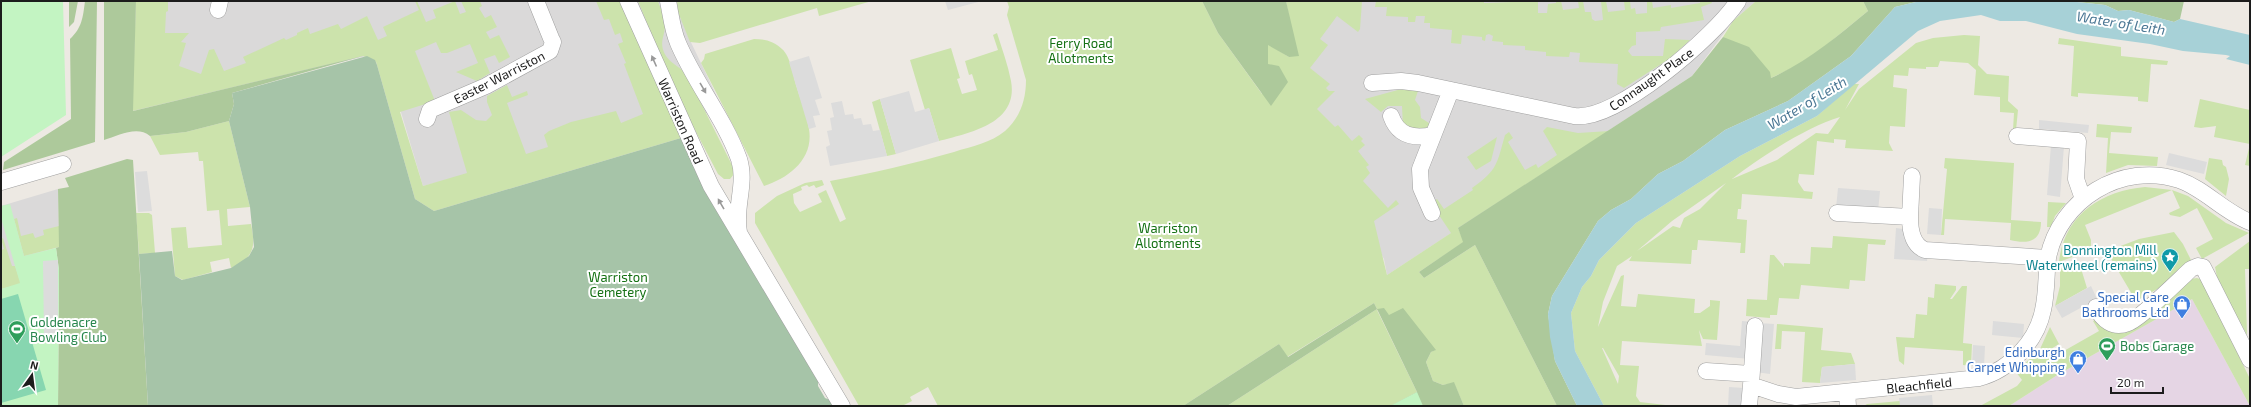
<svg xmlns="http://www.w3.org/2000/svg" width="2251" height="407" viewBox="0 0 2251 407" font-family="'Exo 2',sans-serif">
	<style>
		.residential { fill: #dad9d9 }
		.industrial { fill: #e5d5e4 }
		.grass { fill: #cce3ac; fill-rule: evenodd }
		.forest { fill: #adc99b }
		.cemetery { fill: #a6c4a8 }
		.park { fill: #c3f4c2 }
		.pitch { fill: #87d6b0 }
		.parking { fill: #dcdcdc }
		.water { fill: #a7d1d7 }
		.lines { fill: none; stroke-linecap: round; stroke-linejoin: round }
		.street-casing { stroke: #a0a0a0; stroke-width: 17 }
		.street { stroke: #fff; stroke-width: 16 }
		.oneway { fill: #999 }
		.labels { text-anchor: middle; stroke-width: 4; stroke-linejoin: round; paint-order: stroke }
		.park-label { font-size: 13px; fill: #157114; stroke: #fff }
		.street-label { font-size: 13px; fill: #1c1c1c; stroke: #fff }
		.culture-label { font-size: 13px; fill: #0d838f; stroke: #fff; text-anchor: end }
		.shop-label { font-size: 13px; fill: #366cbe; stroke: #fff; text-anchor: end }
		.leisure-label { font-size: 13px; fill: #27864d; stroke: #fff; text-anchor: start }
		.water-label { font-size: 14px; font-style: italic; fill: #4b7794; stroke: #fff }
	</style>
	<rect width="100%" height="100%" fill="#ede9e3"/>
	<path class="residential" d="M136,1H747L687,34L723,109L423,186L383,52L132,111Z
		M1286,1H1756L1733,21L1692,76L1387,275L1384,259L1318,135Z
		M58,189L59,247L24,257L21,284L1,289V206Z"/>
	<path class="industrial" d="M2192,299L2250,406H2009L2059,374Z"/>
	<path class="grass" d="M136,1H168V11L166,12L165,33H189L181,42L186,43L179,66L201,74L209,50L214,49L224,71L246,63L243,57L284,38L286,40L297,35V33L308,28L310,34L338,24L341,29L367,16L378,40L387,36L383,27L419,10L415,1H417L426,22L436,18L433,10L455,1L460,14L466,12L461,1H480L482,6L479,8L485,18L491,15L497,27L486,32L490,39L499,35L510,57L499,63L495,55L484,59L490,73L477,81L456,72L478,63L470,44L447,53H441L436,42L415,51L435,101L400,112L423,186L467,173L449,112L461,110L476,120L486,121L492,115L487,102V96L507,85L512,97L527,91L528,95L507,103L526,154L548,147L544,135L549,131L571,122L616,111L621,123L643,114L624,64L626,63L618,44L623,42L620,33L615,35L609,19L604,20L596,1H621L681,138L434,211L415,199L377,65L376,62L363,56L132,111Z
		M638,1H658C660,8 666,18 665,25C665,37 658,43 666,56C672,65 682,67 688,77L734,169V174L730,179H724L718,174L696,132L675,92Z
		M677,1H872L819,16L817,8L700,43L690,42L678,12Z
		M1007,1H1202L1218,33L1262,94L1268,64V44L1289,57V16L1286,1H1362L1360,29L1358,32L1337,16L1320,39L1328,45L1310,68L1330,84L1326,88L1329,91H1335L1317,109L1335,127L1338,125L1352,141L1359,135L1363,139L1361,141L1365,145L1358,151L1369,165L1366,167L1370,173L1363,181L1388,208L1396,200L1399,204L1374,221L1387,275L1451,233L1431,203L1437,199L1444,209L1473,190L1472,188C1498,170 1497,163 1505,135L1509,132L1513,138L1508,142L1525,170L1536,164L1538,168L1557,155L1543,131L1547,127L1578,133L1609,131L1458,228L1464,242L1419,272L1424,278L1475,245L1557,406H1464L1454,383L1443,385L1433,381L1426,362L1431,352L1435,350L1389,315L1377,310L1417,392L1390,406H1227L1377,309L1374,303L1287,357L1279,344L1183,406H938L928,387L910,397L912,401L902,406H859L755,223V213L777,196L805,183L822,180L824,185L816,188L814,185L809,187L807,185L801,187L802,190L793,194L794,203L800,212L822,202L818,194L826,190L840,222L846,219L830,181C873,173 912,164 954,152C972,146 991,143 1005,131C1020,118 1026,100 1026,80L1007,15L1009,7Z
		M1376,1H1484V3L1538,1V13H1547L1548,4L1556,3V1H1561L1563,10L1579,8L1578,1H1583L1585,12H1591L1592,19L1595,21L1603,20L1601,1H1606L1608,12L1625,10L1624,1H1630L1631,9L1635,8L1636,14L1647,13V1H1652L1653,8L1671,5V8L1700,3V1H1711L1712,3L1701,7L1704,20L1661,27L1660,31L1636,32V45L1632,46L1628,51L1632,56H1663L1665,39L1690,40L1669,59L1624,88L1617,84L1618,64L1579,62L1580,53L1570,52L1569,57L1546,56V52L1525,50V46L1503,45V42L1492,41L1493,36L1489,34L1486,35L1485,41L1482,40V37L1462,35L1461,44L1451,43L1452,30L1430,28V23H1424L1425,16H1416L1415,22H1408V17L1386,16L1387,7H1375Z
		M1756,1H1863L1868,11L1824,47L1798,65L1771,78L1723,37L1733,21Z
		M997,33C1002,49 1008,65 1011,81C1019,124 968,133 939,141L929,108L925,110L910,60L951,48L960,78L957,79L962,94L977,90L972,74L969,75L965,61L998,50L993,35Z
		M1964,35L1980,36L1978,65L1987,74L2009,76L2008,101L2018,110L2016,130H2013L2014,113L2000,112V97L1974,95L1976,70L1968,63L1940,61L1938,67H1926V69L1909,68L1908,76L1894,75L1893,87L1907,89L1905,127L1890,126L1889,143L1893,151L1845,148L1846,140L1834,139V143L1817,141L1814,175L1799,174L1798,182L1804,191L1813,192L1812,199L1742,194L1741,209H1738L1737,219L1747,220L1745,253H1740L1741,243L1698,240L1697,250H1692L1691,264L1629,261L1632,256L1617,266L1603,302L1598,327L1621,276L1624,275L1621,306L1636,307L1638,294L1695,299L1694,313H1700L1710,306V300L1720,301L1717,340L1703,339L1699,330L1702,346L1622,341L1620,365L1639,366L1636,396L1640,402L1674,406H1604L1575,351L1571,313L1582,287L1591,276L1599,260L1636,223L1740,156L1817,116L1853,84H1859L1845,110L1859,89L1916,43L1933,38ZM1840,117L1828,134L1816,133L1777,160L1732,179C1759,158 1808,126 1840,117ZM1726,183L1700,209L1684,218L1680,228L1673,226L1637,251L1672,221ZM1603,348L1619,376L1618,384L1602,348Z
		M2059,38L2121,47V56L2168,61L2167,65L2151,64L2148,102L2138,101V97L2078,93V97L2071,96L2074,46L2058,44Z
		M754,39C764,39 774,41 782,49C791,57 793,76 797,88C801,101 807,116 809,129C814,159 789,178 764,186L701,63L704,59L705,54Z
		M1405,88L1418,91L1415,100L1420,107L1421,118L1429,123V126L1419,131L1403,127L1402,106H1388L1381,112L1365,99Z
		M880,99L896,154L887,156L872,102Z
		M2200,99L2250,110V166L2245,165L2250,144L2214,137L2216,126L2201,128L2194,127Z
		M229,121L250,207L227,209L228,226L251,224C256,248 254,257 231,268L229,258L210,262L212,272L183,280L175,276L171,228L186,227L188,248L222,245L219,210L207,211L203,161H199L198,152L160,155L150,136L186,132Z
		M2097,124L2132,127L2131,133L2111,132L2109,153L2158,157L2157,166L2128,165L2106,173L2108,138L2096,137Z
		M1497,137L1491,161L1476,170L1467,157Z
		M1945,158L2014,163L2011,220L2041,222C2041,243 2026,244 2010,240L2011,223L1945,219L1944,235H1941L1947,169L1944,168Z
		M2209,158L2222,160L2223,165L2226,167L2229,179L2226,196L2205,179Z
		M2145,187L2172,190L2188,196L2226,223L2249,233L2202,259L2196,248L2213,239L2197,208L2180,217L2170,215L2169,213L2180,208L2172,190L2085,225L2091,240V250L2059,262C2064,215 2101,191 2145,187Z
		M2048,202L2066,203L2055,216L2051,227H2047Z
		M136,213H149L152,215L155,253L139,254Z
		M17,218L21,236L33,233L35,238L44,235L43,230L59,226V247L24,256L14,219Z
		M2174,232L2183,244L2192,262L2159,288L2136,301L2110,257V250L2139,239Z
		M1833,236L1886,240L1885,245L1868,244L1865,281L1850,280L1849,289L1801,285L1799,299L1779,298L1777,315H1770V318L1746,316L1747,299L1767,300L1770,255H1774L1784,267V263L1810,264L1811,247L1832,248Z
		M3,238L12,266H15L21,284L1,289V250L4,249L1,239Z
		M2250,241V269H2245L2247,335L2218,282L2215,267Z
		M2079,262L2087,288L2055,306L2060,286V269Z
		M2197,278L2202,280L2250,379V406L2192,299L2059,374L2009,406H1980L2017,386L2022,380L2016,372L2040,349L2050,327L2059,344L2051,349L2055,356L2099,331L2093,321L2097,319L2109,328L2191,279Z
		M1935,284L1956,286V290L1950,299H1952L1962,286H1967L1963,343L1972,344L1971,366L1963,365V351L1905,347L1904,365L1899,361L1896,337L1914,338L1916,314L1927,315L1928,297L1934,298Z
		M1777,324L1823,328L1821,350L1851,353L1855,364L1822,367L1820,383L1802,382L1805,332L1782,331L1781,349H1775Z
		M1900,401V406H1864L1867,404Z"/>
	<path class="forest" d="M69,1H78L74,22L69,27Z
		M85,1H97L95,142L3,170L4,162L71,119L70,39C82,28 83,17 85,1Z
		M104,1H136L133,111L363,56L232,93L234,104L229,121L186,132L150,136C137,125 118,136 104,140Z
		M1202,1H1286L1299,56L1289,57L1268,45V64L1279,66L1288,82L1271,106L1218,33Z
		M1863,1H1920L1895,7L1851,56L1788,101L1725,130L1683,161L1658,174L1631,199L1611,210L1598,221L1552,296L1548,314L1555,361L1577,406H1557L1475,245L1424,278L1419,272L1463,242L1458,228L1692,76L1723,37L1749,47L1770,72L1771,78C1810,60 1835,38 1868,11Z
		M2068,1H2184L2180,19L2174,22L2129,10L2118,11L2105,5Z
		M127,159L133,160L148,406H58L59,270L56,248L59,247L58,189L69,187L65,178Z
		M1374,303L1377,309L1384,308L1389,315L1403,308L1436,350L1431,352L1426,362L1433,381L1443,385L1454,382L1464,406H1390L1417,392L1377,309L1227,406H1183L1279,344L1288,357Z"/>
	<path class="cemetery" d="M367,56L375,60L377,65L415,199L434,211L681,138L693,165L818,380V386L825,398L830,400L834,406H148L139,254L172,251L175,276L182,280L231,268L249,256L254,247L250,207L229,121L234,104L232,93Z"/>
	<path class="park" d="M1,1H63L66,115L1,157Z
		M10,204L24,256L56,248L59,270L58,406H1V289L20,283L1,218V206Z
		M1417,392L1423,406H1390Z"/>
	<path class="pitch" d="M18,294L46,390L1,403V299Z"/>
	<path class="parking" d="M945,1H982L948,10Z
		M809,56L822,98L815,100L820,115L813,116L816,127L809,129L789,62Z
		M909,91L915,112L929,108L939,141L896,154L880,99Z
		M842,101L845,115L853,114L854,119L861,118L863,125L871,124L873,131L880,130L887,156L830,166L826,147L830,145L827,131L832,130L830,118L834,117L831,103Z
		M2039,120L2089,125L2088,133L2039,129Z
		M2051,145L2064,146L2060,197L2047,195Z
		M2169,153L2207,162L2204,174L2166,165Z
		M147,171L152,211L138,212L135,172Z
		M1838,188L1880,191L1878,211L1836,208Z
		M1929,208L1942,209L1941,235L1927,234Z
		M1896,228L1910,230L1928,250L1927,261L1894,259Z
		M58,260V337H44L43,261Z
		M2091,286L2097,299L2062,318L2055,306Z
		M1742,321L1753,322L1750,359L1705,355L1706,343L1740,346Z
		M1993,321L2024,324L2023,338L1992,335Z
		M1759,323L1774,324L1770,374L1755,372Z
		M1973,345L1985,346L1984,367L1972,366Z
		M1855,364L1856,380L1820,383L1822,367Z
		M1729,387L1744,388L1743,406H1728Z
		M1932,395L1933,406H1900L1899,398Z"/>
	<path class="water" d="M1920,1H2068L2105,5L2118,11L2129,10L2174,22L2180,19L2250,35V65L2226,59L2230,56L2226,55L2183,51L2150,44L2077,34L2026,21H2000L1981,15L1940,21L1918,31L1817,116L1740,156L1636,223L1599,260L1591,276L1582,287L1571,313L1575,351L1604,406H1577L1555,361L1550,337L1548,314L1552,296L1598,221L1611,210L1631,199L1658,174L1683,161L1725,130L1788,101L1851,56L1895,7Z"/>
	<g class="lines">
		<g class="street-casing">
			<path id="street" d="M628,1L711,186L842,406
				M668,1C671,15 672,29 678,43C695,83 724,118 739,159C747,184 734,207 739,232
				M218,10L220,1
				M1372,83L1401,81L1418,83L1574,116C1616,122 1715,36 1738,1
				M1391,116C1398,136 1413,139 1433,135
				M427,119L430,110L486,86L550,51L553,42L551,38L536,1
				M2017,136L2078,141L2076,179L2083,199
				M1,182L63,164
				M1432,213L1421,188L1420,169L1451,90
				M1910,217L1912,176
				M2048,258C2059,200 2122,161 2179,180C2205,189 2224,212 2250,222
				M2096,307C2102,320 2113,329 2128,323C2140,319 2179,280 2191,269L2198,266L2203,267L2250,360
				M1755,326L1751,385L1778,394L1796,397L1979,378C2010,370 2037,341 2043,310C2047,293 2046,275 2048,258L1925,250C1912,245 1910,230 1910,217L1837,213
				M1706,371L1751,374
				M1847,392L1848,406
				M1749,406L1751,385"/>
		</g>
		<use href="#street" class="street"/>
	</g>
	<defs><path id="oneway-solid" d="M-6-.8H1V-3.2L6.5 0L1 3.2V.8H-6Z"/></defs>
	<g class="oneway">
		<use href="#oneway-solid" transform="translate(654 61) rotate(-114)"/>
		<use href="#oneway-solid" transform="translate(703 88) rotate(60)"/>
		<use href="#oneway-solid" transform="translate(721 204) rotate(-120)"/>
	</g>
	<defs>
		<g id="sight-pin" transform="scale(0.9)"><path d="M0 17L-7.5 6A9.5 9.5 0 1 1 7.5 6Z" fill="#0f9aa8" stroke="#fff"/><path d="M0-6L1.8-2.2L6-1.7L2.9 1.2L3.7 5.4L0 3.3L-3.7 5.4L-2.9 1.2L-6-1.7L-1.8-2.2Z" fill="#fff"/></g>
		<g id="shop-pin" transform="scale(0.9)"><path d="M0 17L-7.5 6A9.5 9.5 0 1 1 7.5 6Z" fill="#3f7fe0" stroke="#fff"/><path d="M-5-2.5h2.3a2.7 3.5 0 0 1 5.4 0H5L5.5 6h-11ZM-1.5-2.5h3a1.5 2.3 0 0 0-3 0Z" fill="#fff"/></g>
		<g id="stadium-pin" transform="scale(0.9)"><path d="M0 17L-7.5 6A9.5 9.5 0 1 1 7.5 6Z" fill="#2e9e5b" stroke="#fff"/><path d="M0-5a6.5 5 0 1 0 0 10a6.5 5 0 1 0 0-10ZM-3.5-1.8h7v3.6h-7Z" fill="#fff"/></g>
	</defs>
	<g fill-rule="evenodd">
		<use href="#sight-pin" x="2170" y="257"/>
		<use href="#shop-pin" x="2182" y="304"/>
		<use href="#stadium-pin" x="17" y="329"/>
		<use href="#stadium-pin" x="2107" y="346"/>
		<use href="#shop-pin" x="2078" y="359"/>
	</g>
	<g class="labels">
		<g class="park-label">
			<text x="1081" y="48">Ferry Road<tspan x="1081" dy="15">Allotments</tspan></text>
			<text x="1168" y="233">Warriston<tspan x="1168" dy="15">Allotments</tspan></text>
			<text x="618" y="282">Warriston<tspan x="618" dy="15">Cemetery</tspan></text>
		</g>
		<g class="street-label">
			<text transform="translate(499 77) rotate(-27)" y="5">Easter Warriston</text>
			<text transform="translate(1651 79) rotate(-35)" y="5">Connaught Place</text>
			<text transform="translate(681 121) rotate(66)" y="5">Warriston Road</text>
			<text transform="translate(1919 385) rotate(-6)" y="5">Bleachfield</text>
		</g>
		<g class="culture-label">
			<text x="2157" y="255">Bonnington Mill<tspan x="2157" dy="15">Waterwheel (remains)</tspan></text>
		</g>
		<g class="shop-label">
			<text x="2169" y="302">Special Care<tspan x="2169" dy="15">Bathrooms Ltd</tspan></text>
			<text x="2065" y="357">Edinburgh<tspan x="2065" dy="15">Carpet Whipping</tspan></text>
		</g>
		<g class="leisure-label">
			<text x="30" y="327">Goldenacre<tspan x="30" dy="15">Bowling Club</tspan></text>
			<text x="2120" y="351">Bobs Garage</text>
		</g>
		<g class="water-label">
			<text transform="translate(2121 23) rotate(9)" y="5">Water of Leith</text>
			<text transform="translate(1807 103) rotate(-31)" y="5">Water of Leith</text>
		</g>
	</g>
	<rect width="2251" height="407" fill="none" stroke="#1c1c1c" stroke-width="4"/>
	<g transform="translate(32 375) rotate(14)" stroke="#ffffff" stroke-width="3" paint-order="stroke">
	<path d="M0-3L7 15L0 10L-7 15Z" fill="#1c1c1c"/>
	<text y="-6" font-size="11" font-weight="bold" text-anchor="middle" fill="#1c1c1c">N</text>
	</g>
	<path d="M2111 387v6h52v-6" fill="none" stroke="#1c1c1c" stroke-width="2"/>
	<text x="2117" y="387" font-size="12" fill="#1c1c1c" stroke="#ffffff" stroke-width="3" paint-order="stroke">20 m</text>
</svg>
